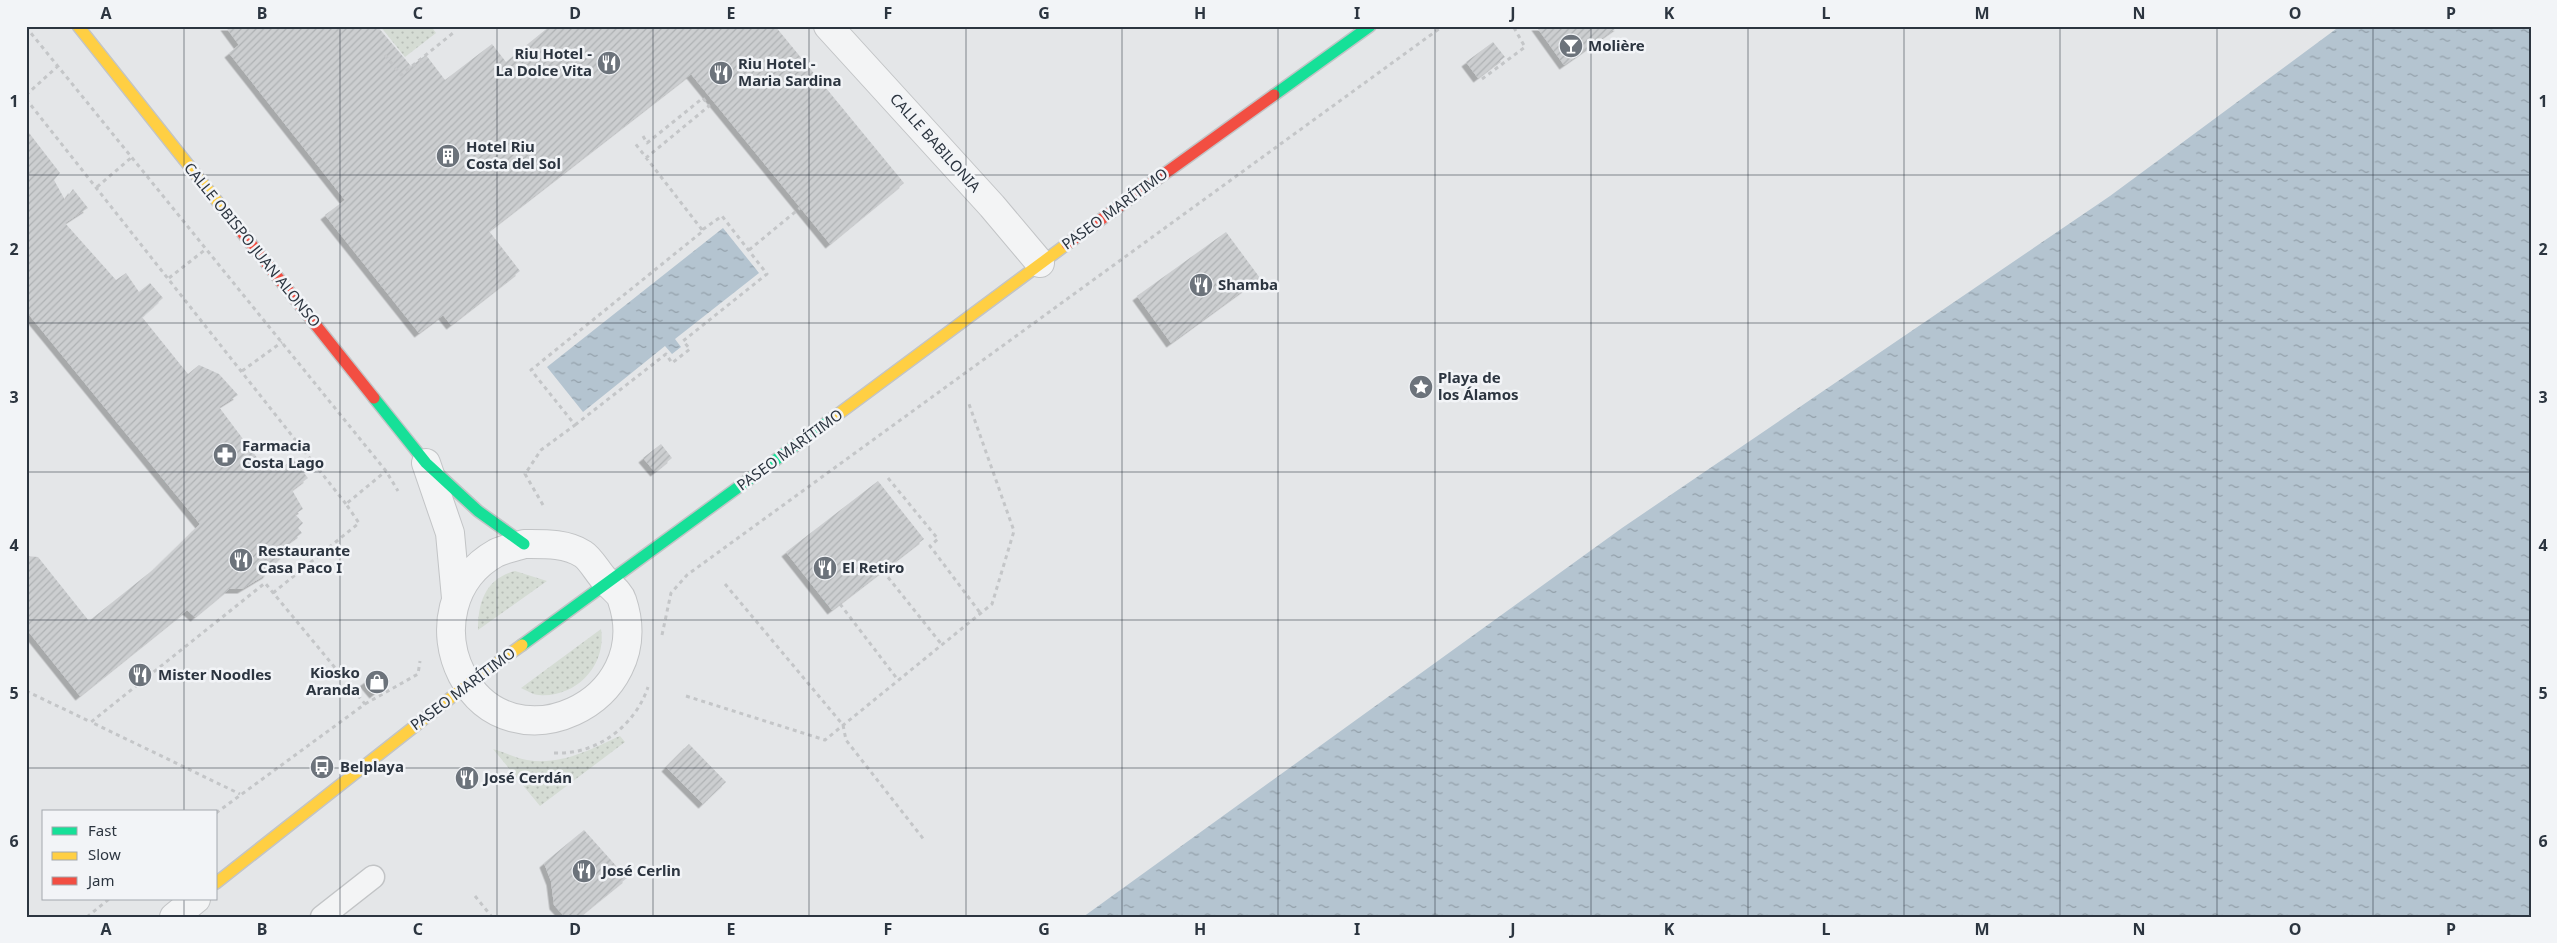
<svg xmlns="http://www.w3.org/2000/svg" width="2557" height="943" viewBox="0 0 2557 943" font-family="'Noto Sans',sans-serif">
	<style>
		.grass { fill: url(#grass-dots) }
		.water { fill: url(#water-ripples) }
		.building { fill: url(#building-hatch); filter: url(#shadow) }
		.lines { fill: none; stroke-linecap: round; stroke-linejoin: round }
		.lane-casing { stroke: #c2c4c6; stroke-width: 25 }
		.street-casing { stroke: #c2c4c6; stroke-width: 30 }
		.fast-casing { stroke: #c2c4c6; stroke-width: 14 }
		.slow-casing { stroke: #c2c4c6; stroke-width: 14 }
		.jam-casing { stroke: #c2c4c6; stroke-width: 14 }
		.path { stroke: #c4c6c8; stroke-width: 3; stroke-dasharray: 4 4; stroke-linecap: butt }
		.lane { stroke: #f3f4f5; stroke-width: 22 }
		.street { stroke: #f3f4f5; stroke-width: 28 }
		.fast { stroke: #16e098; stroke-width: 11 }
		.slow { stroke: #ffcf43; stroke-width: 11 }
		.jam { stroke: #f24e42; stroke-width: 11 }
		.grid { fill: none; stroke: #2c3540; stroke-width: 1; stroke-opacity: 0.55 }
		.labels { text-anchor: middle; stroke-width: 5; stroke-linejoin: round; paint-order: stroke }
		.poi-label { font-size: 15px; font-weight: bold; fill: #2c3540; stroke: #f2f4f7; text-anchor: start }
		.street-label { font-size: 15px; fill: #2c3540; stroke: #f2f4f7 }
		.neatline { fill: none; stroke: #2c3540; stroke-width: 2 }
		.grid-label { font-size: 16px; text-anchor: middle; font-weight: bold; fill: #2c3540 }
	</style>
	<defs>
		<pattern id="grass-dots" width="8" height="8" patternUnits="userSpaceOnUse" patternTransform="scale(1.25)"><rect width="8" height="8" fill="#d5dcd4"/><path d="M2 2h.1M6 6h.1" fill="none" stroke="#b7bdb7" stroke-width="1.8" stroke-linecap="round"/></pattern>
		<pattern id="water-ripples" width="26" height="14" patternUnits="userSpaceOnUse" patternTransform="scale(1.25)"><rect width="26" height="14" fill="#b4c4d0"/><path d="M2 4q2-2 4 0t4 0M15 11q2-2 4 0t4 0" fill="none" stroke="#93a0aa"/></pattern>
		<pattern id="building-hatch" width="6" height="6" patternUnits="userSpaceOnUse" patternTransform="scale(1.25)"><rect width="6" height="6" fill="#ccced0"/><path d="M-1 1l2-2M0 6l6-6M5 7l2-2" fill="none" stroke="#afb2b4"/></pattern>
		<filter id="shadow"><feDropShadow dx="-4.5" dy="4.5" stdDeviation="0" flood-color="#0004"/></filter>
	</defs>
	<rect width="100%" height="100%" fill="#e4e6e8"/>
	<path class="grass" d="M380,26H431L436,33L405,57Z
		M515,571L547,581L478,630C478,601 486,579 515,571Z
		M601,629C607,665 576,698 539,695C533,695 526,690 521,688Z
		M620,736L625,742L540,806L493,749C504,752 516,758 527,760C561,766 591,749 620,736Z"/>
	<path class="water" d="M2340,26H2531V917H1083L1622,528L2110,196Z
		M723,228L759,273L675,339L681,347L672,354L665,346L583,412L547,367Z"/>
	<path class="building" d="M225,26H377L411,66L426,55L445,80L492,44L506,62L550,26H775L904,183L830,244L691,74L489,231L520,271L451,325L443,315L419,333L325,215L345,200L229,53L239,45Z
		M1536,26H1619L1564,65Z
		M1493,42L1505,57L1478,78L1466,62Z
		M26,129L60,173L54,180L65,200L73,189L88,208L65,223L116,280L126,273L139,292L150,283L163,298L142,317L188,374L199,365L219,374L238,395L219,407L264,467L274,459L283,467L293,459L308,478L292,490L303,509L295,514L303,523L298,528L302,533L282,548L285,554L274,564L267,574L242,589H229L195,617L187,610L80,696L28,631L26,633V556L38,557L89,621L154,569L200,524L26,311Z
		M1226,232L1260,278L1171,343L1137,296Z
		M661,444L672,458L655,472L643,458Z
		M878,481L924,539L832,610L786,552Z
		M380,670L390,681L374,694L364,682Z
		M689,744L726,782L703,804L666,767Z
		M584,830L627,878L579,917H565L554,905L551,881L544,863Z"/>
	<g class="lines">
		<g class="lane-casing">
			<path id="lane" d="M322,917L373,877"/>
		</g>
		<g class="street-casing">
			<path id="street" d="M828,26L992,206L1040,263
				M426,463L450,533L456,598
				M524,544C544,544 566,543 583,554C591,559 598,573 605,580C610,586 620,593 622,600C657,703 511,769 462,675C440,632 451,578 496,553C504,549 515,547 524,544Z
				M174,917L196,899"/>
		</g>
		<g class="fast-casing">
			<path id="fast" d="M1274,95L1370,26
				M374,398L426,463L478,511L524,544
				M522,645L833,418"/>
		</g>
		<g class="slow-casing">
			<path id="slow" d="M78,26L232,220
				M833,418L1067,244
				M216,883L467,685L522,645"/>
		</g>
		<g class="jam-casing">
			<path id="jam" d="M232,220L374,398
				M1067,244L1274,95"/>
		</g>
		<path class="path" d="M26,27L386,471L398,491
			M385,55L401,75L453,33
			M1482,79L1525,47L1513,26
			M26,95L58,66
			M26,99L346,504
			M643,136L647,143L703,98L709,106L646,158
			M97,187L132,157
			M749,250L800,208
			M169,278L206,249
			M242,371L282,342
			M575,425L666,354L672,363L690,349L683,341L767,274L722,216L702,230
			M888,478L938,539L930,546L981,614
			M543,505L525,474L541,450L575,425L531,370L703,231L634,142
			M883,571L942,645
			M725,584L843,725L846,740L925,841
			M273,593L359,523L346,504L386,471
			M840,604L898,680
			M662,635L671,593L687,575L1443,26
			M26,691L91,722
			M686,696L825,740L992,604L1014,531L969,404
			M365,704L418,674L420,661
			M554,753C597,755 635,726 648,687
			M216,813L365,704L265,583L91,722L240,794
			M475,896L492,917
			M87,917L109,899"/>
		<use href="#lane" class="lane"/>
		<use href="#street" class="street"/>
		<use href="#fast" class="fast"/>
		<use href="#slow" class="slow"/>
		<use href="#jam" class="jam"/>
	</g>
	<path class="grid" d="M184,26V812M340,26V917M497,26V917M653,26V917M809,26V917M966,26V917M1122,26V917M1278,26V917M1435,26V917M1591,26V917M1748,26V917M1904,26V917M2060,26V917M2217,26V917M2373,26V917M26,175H2531M26,323H2531M26,472H2531M26,620H2531M26,768H2531M184,899V917"/>
	<defs>
		<g id="bar-disc" transform="scale(1.25)"><circle r="9.5" fill="#6c737b" stroke="#f2f4f7"/><path d="M-6-5H6L.8 .8V4.5H3.5V6h-7V4.5H-.8V.8Z" fill="#fff"/></g>
		<g id="restaurant-disc" transform="scale(1.25)"><circle r="9.5" fill="#6c737b" stroke="#f2f4f7"/><path d="M-5-6h1v4h1v-4h1v4h1v-4h1v5L-1.5 .5V6h-2V.5L-5-1ZM5-6V6H3V1.5H1.5Q1.5-4 5-6Z" fill="#fff"/></g>
		<g id="building-disc" transform="scale(1.25)"><circle r="9.5" fill="#6c737b" stroke="#f2f4f7"/><path d="M-4-6H4V6H1V3H-1V6H-4ZM-2.5-4.3h1.7v1.8h-1.7ZM.8-4.3h1.7v1.8H.8ZM-2.5-1h1.7V.8h-1.7ZM.8-1h1.7V.8H.8Z" fill="#fff"/></g>
		<g id="sight-disc" transform="scale(1.25)"><circle r="9.5" fill="#6c737b" stroke="#f2f4f7"/><path d="M0-6L1.8-2.2L6-1.7L2.9 1.2L3.7 5.4L0 3.3L-3.7 5.4L-2.9 1.2L-6-1.7L-1.8-2.2Z" fill="#fff"/></g>
		<g id="pharmacy-disc" transform="scale(1.25)"><circle r="9.5" fill="#6c737b" stroke="#f2f4f7"/><path d="M-2-6h4v4h4v4h-4v4h-4v-4h-4v-4h4Z" fill="#fff"/></g>
		<g id="shop-disc" transform="scale(1.25)"><circle r="9.5" fill="#6c737b" stroke="#f2f4f7"/><path d="M-5-2.5h2.3a2.7 3.5 0 0 1 5.4 0H5L5.5 6h-11ZM-1.5-2.5h3a1.5 2.3 0 0 0-3 0Z" fill="#fff"/></g>
		<g id="bus-disc" transform="scale(1.25)"><circle r="9.5" fill="#6c737b" stroke="#f2f4f7"/><path d="M-5-6H5V4H4V6H2V4H-2V6H-4V4H-5ZM-3.5-4V0h7V-4ZM-3.5 1.2v1.5H-2V1.2ZM2 1.2v1.5H3.5V1.2Z" fill="#fff"/></g>
	</defs>
	<g fill-rule="evenodd">
		<use href="#bar-disc" x="1571" y="46"/>
		<use href="#restaurant-disc" x="609" y="63"/>
		<use href="#restaurant-disc" x="721" y="73"/>
		<use href="#building-disc" x="448" y="156"/>
		<use href="#restaurant-disc" x="1201" y="285"/>
		<use href="#sight-disc" x="1421" y="387"/>
		<use href="#pharmacy-disc" x="225" y="455"/>
		<use href="#restaurant-disc" x="241" y="560"/>
		<use href="#restaurant-disc" x="825" y="568"/>
		<use href="#restaurant-disc" x="140" y="675"/>
		<use href="#shop-disc" x="377" y="682"/>
		<use href="#bus-disc" x="322" y="767"/>
		<use href="#restaurant-disc" x="467" y="778"/>
		<use href="#restaurant-disc" x="584" y="871"/>
	</g>
	<g class="labels">
		<g class="poi-label">
			<text x="1588" y="51">Molière</text>
			<text x="592" y="59" text-anchor="end">Riu Hotel -<tspan x="592" dy="17">La Dolce Vita</tspan></text>
			<text x="738" y="69">Riu Hotel -<tspan x="738" dy="17">Maria Sardina</tspan></text>
			<text x="466" y="152">Hotel Riu<tspan x="466" dy="17">Costa del Sol</tspan></text>
			<text x="1218" y="290">Shamba</text>
			<text x="1438" y="383">Playa de<tspan x="1438" dy="17">los Álamos</tspan></text>
			<text x="242" y="451">Farmacia<tspan x="242" dy="17">Costa Lago</tspan></text>
			<text x="258" y="556">Restaurante<tspan x="258" dy="17">Casa Paco I</tspan></text>
			<text x="842" y="573">El Retiro</text>
			<text x="360" y="678" text-anchor="end">Kiosko<tspan x="360" dy="17">Aranda</tspan></text>
			<text x="158" y="680">Mister Noodles</text>
			<text x="340" y="772">Belplaya</text>
			<text x="484" y="783">José Cerdán</text>
			<text x="602" y="876">José Cerlin</text>
		</g>
		<g class="street-label">
			<text transform="translate(935 143) rotate(48)" y="5">CALLE BABILONIA</text>
			<text transform="translate(1115 209) rotate(-36)" y="5">PASEO MARÍTIMO</text>
			<text transform="translate(252 245) rotate(51)" y="5">CALLE OBISPO JUAN ALONSO</text>
			<text transform="translate(790 450) rotate(-36)" y="5">PASEO MARÍTIMO</text>
			<text transform="translate(463 689) rotate(-37)" y="5">PASEO MARÍTIMO</text>
		</g>
	</g>
	<rect width="2557" height="943" fill="none" stroke="#f2f4f7" stroke-width="55"/>
	<rect x="42" y="810" width="175" height="90" fill="#f2f4f7" stroke="#a3a8ae"/>
	<rect x="52" y="827" width="25" height="8" fill="#16e098" stroke="#a3a8ae"/>
	<text x="88" y="836" font-size="15" fill="#2c3540">Fast</text>
	<rect x="52" y="852" width="25" height="8" fill="#ffcf43" stroke="#a3a8ae"/>
	<text x="88" y="860" font-size="15" fill="#2c3540">Slow</text>
	<rect x="52" y="877" width="25" height="8" fill="#f24e42" stroke="#a3a8ae"/>
	<text x="88" y="886" font-size="15" fill="#2c3540">Jam</text>
	<rect x="28" y="28" width="2502" height="888" class="neatline"/>
	<g class="grid-label">
		<text x="106" y="19">A</text>
		<text x="262" y="19">B</text>
		<text x="418" y="19">C</text>
		<text x="575" y="19">D</text>
		<text x="731" y="19">E</text>
		<text x="888" y="19">F</text>
		<text x="1044" y="19">G</text>
		<text x="1200" y="19">H</text>
		<text x="1357" y="19">I</text>
		<text x="1513" y="19">J</text>
		<text x="1669" y="19">K</text>
		<text x="1826" y="19">L</text>
		<text x="1982" y="19">M</text>
		<text x="2139" y="19">N</text>
		<text x="2295" y="19">O</text>
		<text x="2451" y="19">P</text>
		<text x="14" y="107">1</text>
		<text x="2543" y="107">1</text>
		<text x="14" y="255">2</text>
		<text x="2543" y="255">2</text>
		<text x="14" y="403">3</text>
		<text x="2543" y="403">3</text>
		<text x="14" y="551">4</text>
		<text x="2543" y="551">4</text>
		<text x="14" y="699">5</text>
		<text x="2543" y="699">5</text>
		<text x="14" y="847">6</text>
		<text x="2543" y="847">6</text>
		<text x="106" y="935">A</text>
		<text x="262" y="935">B</text>
		<text x="418" y="935">C</text>
		<text x="575" y="935">D</text>
		<text x="731" y="935">E</text>
		<text x="888" y="935">F</text>
		<text x="1044" y="935">G</text>
		<text x="1200" y="935">H</text>
		<text x="1357" y="935">I</text>
		<text x="1513" y="935">J</text>
		<text x="1669" y="935">K</text>
		<text x="1826" y="935">L</text>
		<text x="1982" y="935">M</text>
		<text x="2139" y="935">N</text>
		<text x="2295" y="935">O</text>
		<text x="2451" y="935">P</text>
	</g>
</svg>
